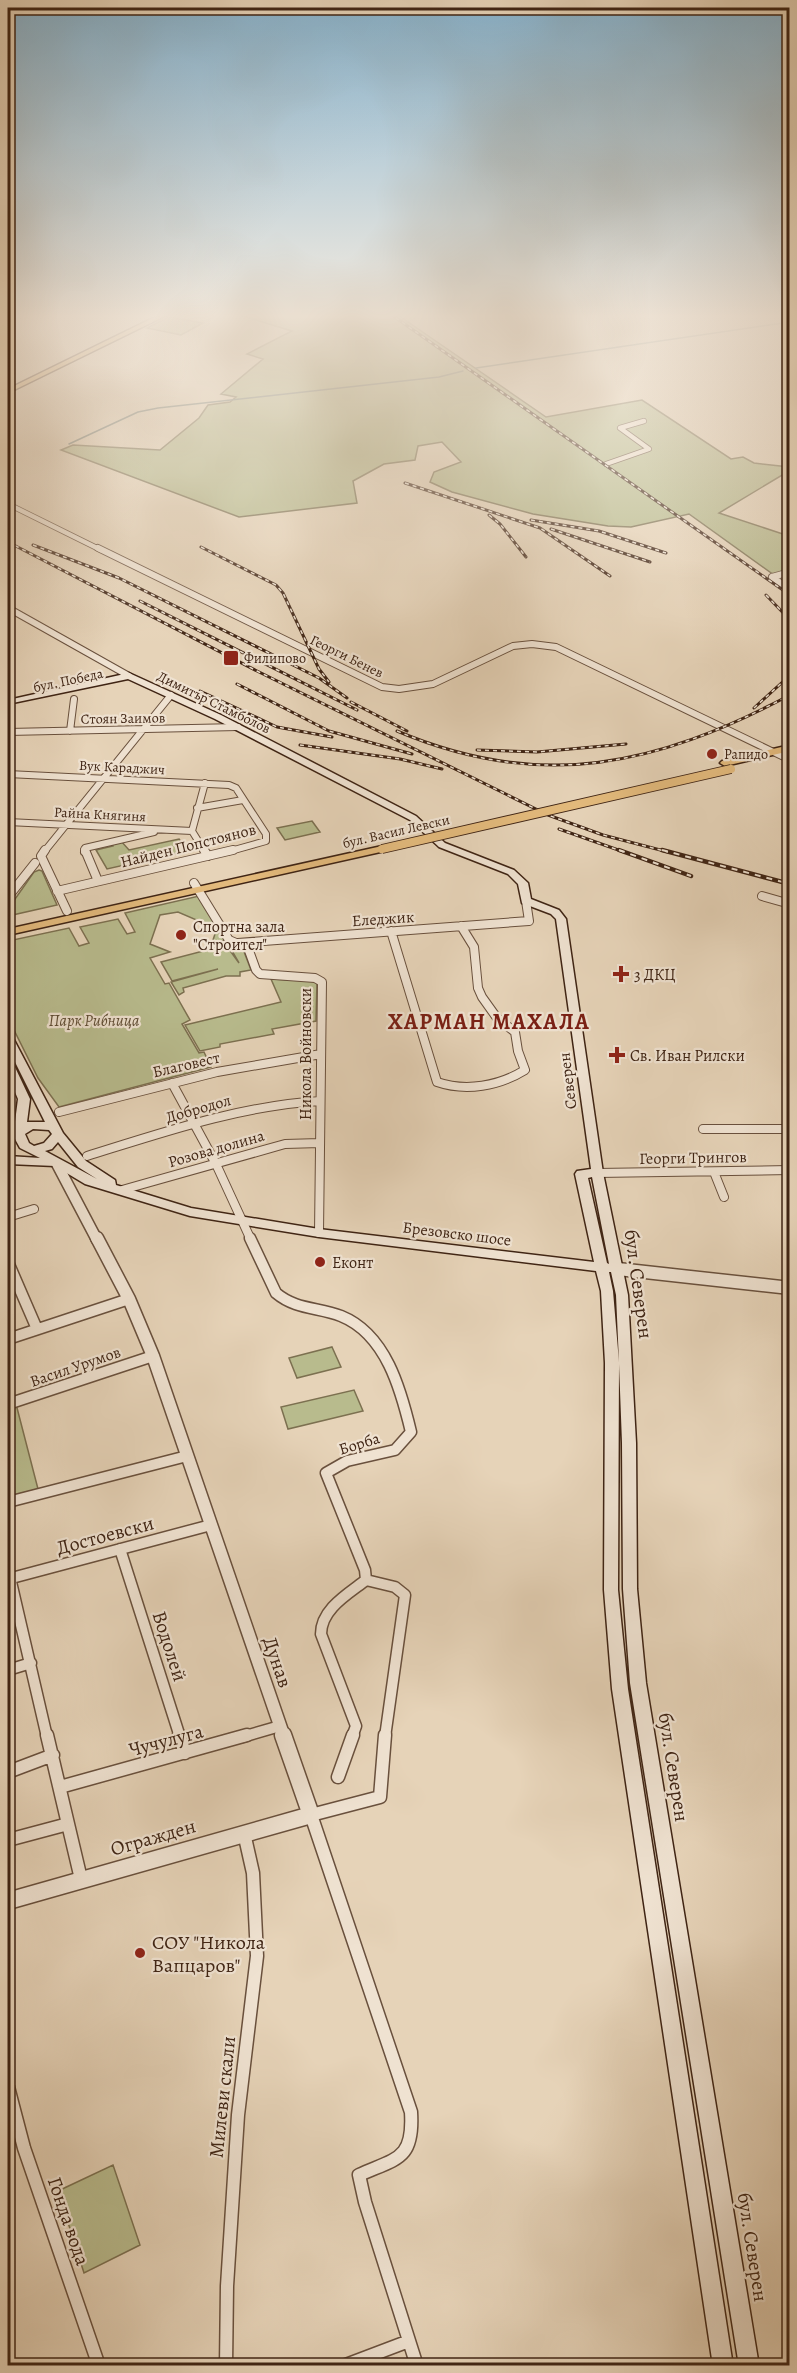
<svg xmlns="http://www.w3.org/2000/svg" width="797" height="2373" viewBox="0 0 797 2373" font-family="Alegreya,serif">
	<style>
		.green { fill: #b8bb8d; stroke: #7c7050; stroke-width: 1.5 }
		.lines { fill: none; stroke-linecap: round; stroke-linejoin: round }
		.stream { stroke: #737c73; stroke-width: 1.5 }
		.minor-far4-casing { stroke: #69503d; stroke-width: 6 }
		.minor-far3-casing { stroke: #69503d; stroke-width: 8 }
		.minor-far2-casing { stroke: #69503d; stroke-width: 10 }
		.minor-far1-casing { stroke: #69503d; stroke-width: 13 }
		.minor-casing { stroke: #69503d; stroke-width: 15 }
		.tertiary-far2-casing { stroke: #69503d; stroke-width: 13 }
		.tertiary-far1-casing { stroke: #69503d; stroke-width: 15 }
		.tertiary-casing { stroke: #69503d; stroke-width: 19 }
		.secondary-casing { stroke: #3f2414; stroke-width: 3 }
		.primary-casing { stroke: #3f2414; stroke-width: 3 }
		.minor-far4 { stroke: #efe2d1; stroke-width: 4.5 }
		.minor-far3 { stroke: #efe2d1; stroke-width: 6 }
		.minor-far2 { stroke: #efe2d1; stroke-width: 8 }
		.minor-far1 { stroke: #efe2d1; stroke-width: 10 }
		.minor { stroke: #efe2d1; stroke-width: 12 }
		.tertiary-far2 { stroke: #efe2d1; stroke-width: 10 }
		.tertiary-far1 { stroke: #efe2d1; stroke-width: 12 }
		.tertiary { stroke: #efe2d1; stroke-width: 16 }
		.secondary { fill: #efe2d1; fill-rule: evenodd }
		.primary { fill: #e3ba7c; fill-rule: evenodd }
		.rail-far1-casing { stroke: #3f2414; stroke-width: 3 }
		.rail-casing { stroke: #3f2414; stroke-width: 4.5 }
		.rail-far1 { stroke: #efe2d1; stroke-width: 1.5; stroke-dasharray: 4; stroke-linecap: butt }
		.rail { stroke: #efe2d1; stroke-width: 2; stroke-dasharray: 6; stroke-linecap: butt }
		.primary-bridge-casing { stroke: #3f2414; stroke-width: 10; stroke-linecap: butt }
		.primary-bridge { stroke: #e3ba7c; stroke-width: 8 }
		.poi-dot { fill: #8f2418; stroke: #efe2d1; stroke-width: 2 }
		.labels { text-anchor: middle; stroke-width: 4.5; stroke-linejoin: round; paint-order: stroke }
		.far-street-label { font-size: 14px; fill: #3f2414; stroke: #efe2d1 }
		.far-poi-label { font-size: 14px; fill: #3f2414; stroke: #efe2d1; text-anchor: start }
		.street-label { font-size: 16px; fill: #3f2414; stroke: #efe2d1 }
		.poi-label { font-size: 16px; fill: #3f2414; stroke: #efe2d1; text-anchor: start }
		.park-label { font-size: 16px; font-style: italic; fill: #5d4a32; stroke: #efe2d1 }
		.near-street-label { font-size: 20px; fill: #3f2414; stroke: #efe2d1 }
		.near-poi-label { font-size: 20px; fill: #3f2414; stroke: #efe2d1; text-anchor: start }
		.district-label { font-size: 22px; font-weight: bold; letter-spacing: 1.5px; fill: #7a1f14; stroke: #efe2d1 }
	</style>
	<rect width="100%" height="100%" fill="#e6d3b8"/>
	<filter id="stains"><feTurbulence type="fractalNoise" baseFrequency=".00333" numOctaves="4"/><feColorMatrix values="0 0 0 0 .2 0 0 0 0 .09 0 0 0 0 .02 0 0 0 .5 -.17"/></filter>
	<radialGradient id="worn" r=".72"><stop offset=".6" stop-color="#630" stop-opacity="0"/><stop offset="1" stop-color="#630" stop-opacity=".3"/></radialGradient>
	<path class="green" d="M395,313L546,417L642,400L731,459L743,457L754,463L789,467V471L719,513L789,536V571L774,575L689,514L631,527L608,526L533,514L452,492L430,482L434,472L461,462L442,442L418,446L415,460L384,464L353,481L357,503L239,517L61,450L73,445L160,450L199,418L208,405L230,402L236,397L221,394L263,359L247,354L292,331L236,314Z
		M169,317L203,323L181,335L147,328Z
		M312,821L320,832L285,840L277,828Z
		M179,839L187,851L107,869L96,850L113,846L112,843L121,841L129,850Z
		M39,870L42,871L57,905L8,916V909L34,872Z
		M199,896L226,940L212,943L216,931L213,927L178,912L160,915L150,944L170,952L150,958L165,984L169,983L190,1020L182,1024L199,1053L204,1052L211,1067L59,1107L38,1078L8,1018V941L69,928L79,946L89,943L80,927L118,919L127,934L135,932L125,913Z
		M228,944L243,949L251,970L240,972V976H226L183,988L184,992L179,995L171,982L218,969L172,981L161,962L226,945L239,963Z
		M271,979L317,981L316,1021L272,1029L274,1034L220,1044V1047L200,1051L185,1025L281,1002Z
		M332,1347L341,1367L297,1378L289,1358Z
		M354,1390L363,1411L288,1429L281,1407Z
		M16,1404L38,1489L8,1497V1407Z
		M113,2165L140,2245L84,2273L58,2191Z"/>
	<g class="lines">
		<path class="stream" d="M476,368L790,322
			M69,444L138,412L158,408L439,377L463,371"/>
		<g class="minor-far4-casing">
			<path id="minor-far4" d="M606,464L649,449L620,428L644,421
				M8,504L101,550"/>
		</g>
		<g class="minor-far3-casing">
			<path id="minor-far3" d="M98,548L382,687L399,689L433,684L513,646L532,644L556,647L790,760
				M772,577L790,590
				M772,577L790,572
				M8,608L129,676
				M70,731L74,699
				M8,732L238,727
				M8,774L229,785L236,788L266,834V841L227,852
				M205,783L192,831L205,852
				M197,808L243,800
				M8,822L192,831
				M44,852L171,695
				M84,852L85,848L154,832"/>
		</g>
		<g class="minor-far2-casing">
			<path id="minor-far2" d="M45,850L41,856L67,911
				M85,850L98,881
				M204,850L208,856
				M194,883L229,940L248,948L256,970L260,974L315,978L322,982L319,1233
				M57,891L233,850
				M762,896L790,904
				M8,897L35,863
				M391,931L437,1082C466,1092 499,1086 525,1070L518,1051L515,1032L497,1018L482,997L478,988L474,947L461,926
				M238,943L529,921L526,901
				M172,1083L216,1164L251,1240
				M59,1112L217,1072L321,1054
				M703,1129H790
				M87,1156C164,1132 239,1106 320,1101
				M714,1172L724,1197
				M597,1173L790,1170
				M122,1190L285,1144L320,1143
				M8,1217L34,1209"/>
		</g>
		<g class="minor-far1-casing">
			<path id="minor-far1" d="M250,1238L276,1293C296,1310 319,1307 341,1316C386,1334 401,1390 411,1432L395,1450L347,1461L326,1473L365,1570L366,1580C348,1594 321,1609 321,1634L356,1726L352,1737
				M8,1262L37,1329
				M8,1339L129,1299
				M8,1404L153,1356
				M8,1502L187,1456
				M120,1549L180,1737
				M8,1569L47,1737
				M8,1579L211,1525
				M366,1580L395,1587L405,1595L385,1737
				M8,1670L31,1663
				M242,1737L280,1726"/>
		</g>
		<g class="minor-casing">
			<path id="minor" d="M47,1735L81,1879
				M179,1735L185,1753
				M385,1735L380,1797L311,1815L411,2112C414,2160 397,2158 359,2175L365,2202L417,2366
				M8,1772L53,1755
				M338,1777L353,1735
				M60,1787L247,1735
				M8,1840L68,1824
				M8,2087L24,2148L99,2366
				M226,2366L227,2286L238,2115L257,1956L253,1873L244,1833
				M343,2366L409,2341"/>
		</g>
		<g class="tertiary-far2-casing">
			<path id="tertiary-far2" d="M57,1164L97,1240"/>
		</g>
		<g class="tertiary-far1-casing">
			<path id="tertiary-far1" d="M97,1238L129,1299L153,1356L284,1737
				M618,1269L790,1288"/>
		</g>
		<g class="tertiary-casing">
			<path id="tertiary" d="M8,1901L311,1815L283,1735"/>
		</g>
		<g class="secondary-casing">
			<path id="secondary" d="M129,673L221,715L416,816L445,843L514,870L528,883L531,899L559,910L566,919L603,1173L628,1295L636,1443L637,1589L646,1683L759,2366H739L630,1683L623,1589L622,1443L619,1364L618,1590L628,1689L733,2366H713L612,1689L604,1590L605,1363L601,1291L596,1271L319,1237L190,1216L85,1184L55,1166L8,1164V1156L40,1158L20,1148L15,1139L8,1142V1133L14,1129L18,1099L8,1076V1062L14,1065L30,1099L27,1122H45L8,1048V1035L13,1038L63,1133L86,1161L115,1180L116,1185L191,1208L319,1229L594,1262L575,1174L577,1171L591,1169L556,919L551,914L522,903L518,884L508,874L439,847L410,820L215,719L128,679L8,704V700ZM33,1129L49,1130L52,1134L44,1143L34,1146L29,1143L25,1134ZM58,1142L78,1167L97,1179L45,1151L52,1149ZM592,1177L609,1264L607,1263L588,1178ZM609,1272H611L616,1295L619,1362L613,1291Z"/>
		</g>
		<g class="primary-casing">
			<path id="primary" d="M163,313H171L8,393V389Z
				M790,745V751L725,766L720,763L722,761Z
				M382,846L387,849L385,851L8,935V929Z"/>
		</g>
		<use href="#minor-far4" class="minor-far4"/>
		<use href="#minor-far3" class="minor-far3"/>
		<use href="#minor-far2" class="minor-far2"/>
		<use href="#minor-far1" class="minor-far1"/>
		<use href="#minor" class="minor"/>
		<use href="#tertiary-far2" class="tertiary-far2"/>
		<use href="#tertiary-far1" class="tertiary-far1"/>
		<use href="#tertiary" class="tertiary"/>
		<use href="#secondary" class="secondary"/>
		<use href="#primary" class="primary"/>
		<g class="rail-far1-casing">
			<path id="rail-far1" d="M389,313L790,595
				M405,483L540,528L610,576
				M489,515L500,524L526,557
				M531,520L599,531L666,553
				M551,529L650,562
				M8,542L257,671L548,815L603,835L668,852
				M33,545L119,578L319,678L347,698
				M201,547L276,585L283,593L319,669L329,682
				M766,595L790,620
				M140,601L357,710
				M237,684L329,731L412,754
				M200,691L277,727L332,737
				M351,702L407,731
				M754,708L788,677
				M397,731C541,792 656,766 790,695
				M300,745L400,759L442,769
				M477,750L537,752L626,744
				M559,829L624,852"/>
		</g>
		<g class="rail-casing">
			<path id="rail" d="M619,850L691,876
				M662,850L790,884"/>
		</g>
		<use href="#rail-far1" class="rail-far1"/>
		<use href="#rail" class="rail"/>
		<g class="primary-bridge-casing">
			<path id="primary-bridge" d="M382,849L731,769"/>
		</g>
		<use href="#primary-bridge" class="primary-bridge"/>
	</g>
	<linearGradient id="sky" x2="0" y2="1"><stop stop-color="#87b5d2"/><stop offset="0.49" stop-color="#f4ebdf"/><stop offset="1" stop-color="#f4ebdf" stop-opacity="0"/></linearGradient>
	<rect width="797" height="645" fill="url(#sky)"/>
	<g class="poi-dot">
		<rect x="223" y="650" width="16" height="16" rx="3"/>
		<circle cx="712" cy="754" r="6"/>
		<circle cx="181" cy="935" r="6"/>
		<path d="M618 965h6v6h6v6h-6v6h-6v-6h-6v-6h6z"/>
		<path d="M614 1046h6v6h6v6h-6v6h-6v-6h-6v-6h6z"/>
		<circle cx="320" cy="1262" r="6"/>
		<circle cx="140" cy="1953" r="6"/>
	</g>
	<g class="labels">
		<g class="far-street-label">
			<text transform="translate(347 656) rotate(26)" y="5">Георги Бенев</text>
			<text transform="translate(68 680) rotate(-12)" y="5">бул. Победа</text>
			<text transform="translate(214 702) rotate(26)" y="5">Димитър Стамболов</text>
			<text transform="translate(123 718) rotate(-1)" y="5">Стоян Заимов</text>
			<text transform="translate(122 767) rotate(3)" y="5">Вук Караджич</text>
			<text transform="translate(100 814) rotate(3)" y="5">Райна Княгиня</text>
			<text transform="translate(396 831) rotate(-13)" y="5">бул. Васил Левски</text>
		</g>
		<g class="far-poi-label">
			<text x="244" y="663">Филипово</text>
			<text x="724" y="759">Рапидо</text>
		</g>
		<g class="street-label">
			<text transform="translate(188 845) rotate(-14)" y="6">Найден Попстоянов</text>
			<text transform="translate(383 918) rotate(-4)" y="6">Еледжик</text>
			<text transform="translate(305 1054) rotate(-90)" y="6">Никола Войновски</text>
			<text transform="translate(186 1064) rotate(-13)" y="6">Благовест</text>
			<text transform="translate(567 1081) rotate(-97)" y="6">Северен</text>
			<text transform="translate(198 1108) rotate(-16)" y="6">Добродол</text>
			<text transform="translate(216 1148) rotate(-16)" y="6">Розова долина</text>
			<text transform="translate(693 1157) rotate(-1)" y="6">Георги Трингов</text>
			<text transform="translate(457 1233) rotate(7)" y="6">Брезовско шосе</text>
			<text transform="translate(75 1366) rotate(-19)" y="6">Васил Урумов</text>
			<text transform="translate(359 1443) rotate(-17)" y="6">Борба</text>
		</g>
		<g class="poi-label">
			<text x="193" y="932">Спортна зала<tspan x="193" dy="18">"Строител"</tspan></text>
			<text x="634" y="980">3 ДКЦ</text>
			<text x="630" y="1061">Св. Иван Рилски</text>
			<text x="332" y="1268">Еконт</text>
		</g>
		<g class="park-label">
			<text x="94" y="1026">Парк Рибница</text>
		</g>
		<g class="near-street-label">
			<text transform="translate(639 1284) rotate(82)" y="7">бул. Северен</text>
			<text transform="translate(105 1535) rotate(-15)" y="7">Достоевски</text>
			<text transform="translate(170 1646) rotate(72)" y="7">Водолей</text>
			<text transform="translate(278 1662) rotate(71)" y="7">Дунав</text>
			<text transform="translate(166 1740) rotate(-15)" y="7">Чучулуга</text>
			<text transform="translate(674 1767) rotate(81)" y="7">бул. Северен</text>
			<text transform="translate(153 1837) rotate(-16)" y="7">Огражден</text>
			<text transform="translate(222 2097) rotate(-84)" y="7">Милеви скали</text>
			<text transform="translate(69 2221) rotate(71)" y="7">Гонда вода</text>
			<text transform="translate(753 2247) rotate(81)" y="7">бул. Северен</text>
		</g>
		<g class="near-poi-label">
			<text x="152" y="1949">СОУ "Никола<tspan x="152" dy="23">Вапцаров"</tspan></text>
		</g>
		<g class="district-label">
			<text x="489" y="1029">ХАРМАН МАХАЛА</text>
		</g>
	</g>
	<rect width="797" height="2373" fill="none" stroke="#e6d3b8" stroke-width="30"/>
	<rect x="9" y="9" width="779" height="2355" fill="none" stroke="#3f2414" stroke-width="3"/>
	<rect x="15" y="15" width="767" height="2343" fill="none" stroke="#3f2414" stroke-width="1.5"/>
	<rect width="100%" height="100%" filter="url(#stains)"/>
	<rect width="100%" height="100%" fill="url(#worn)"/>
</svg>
